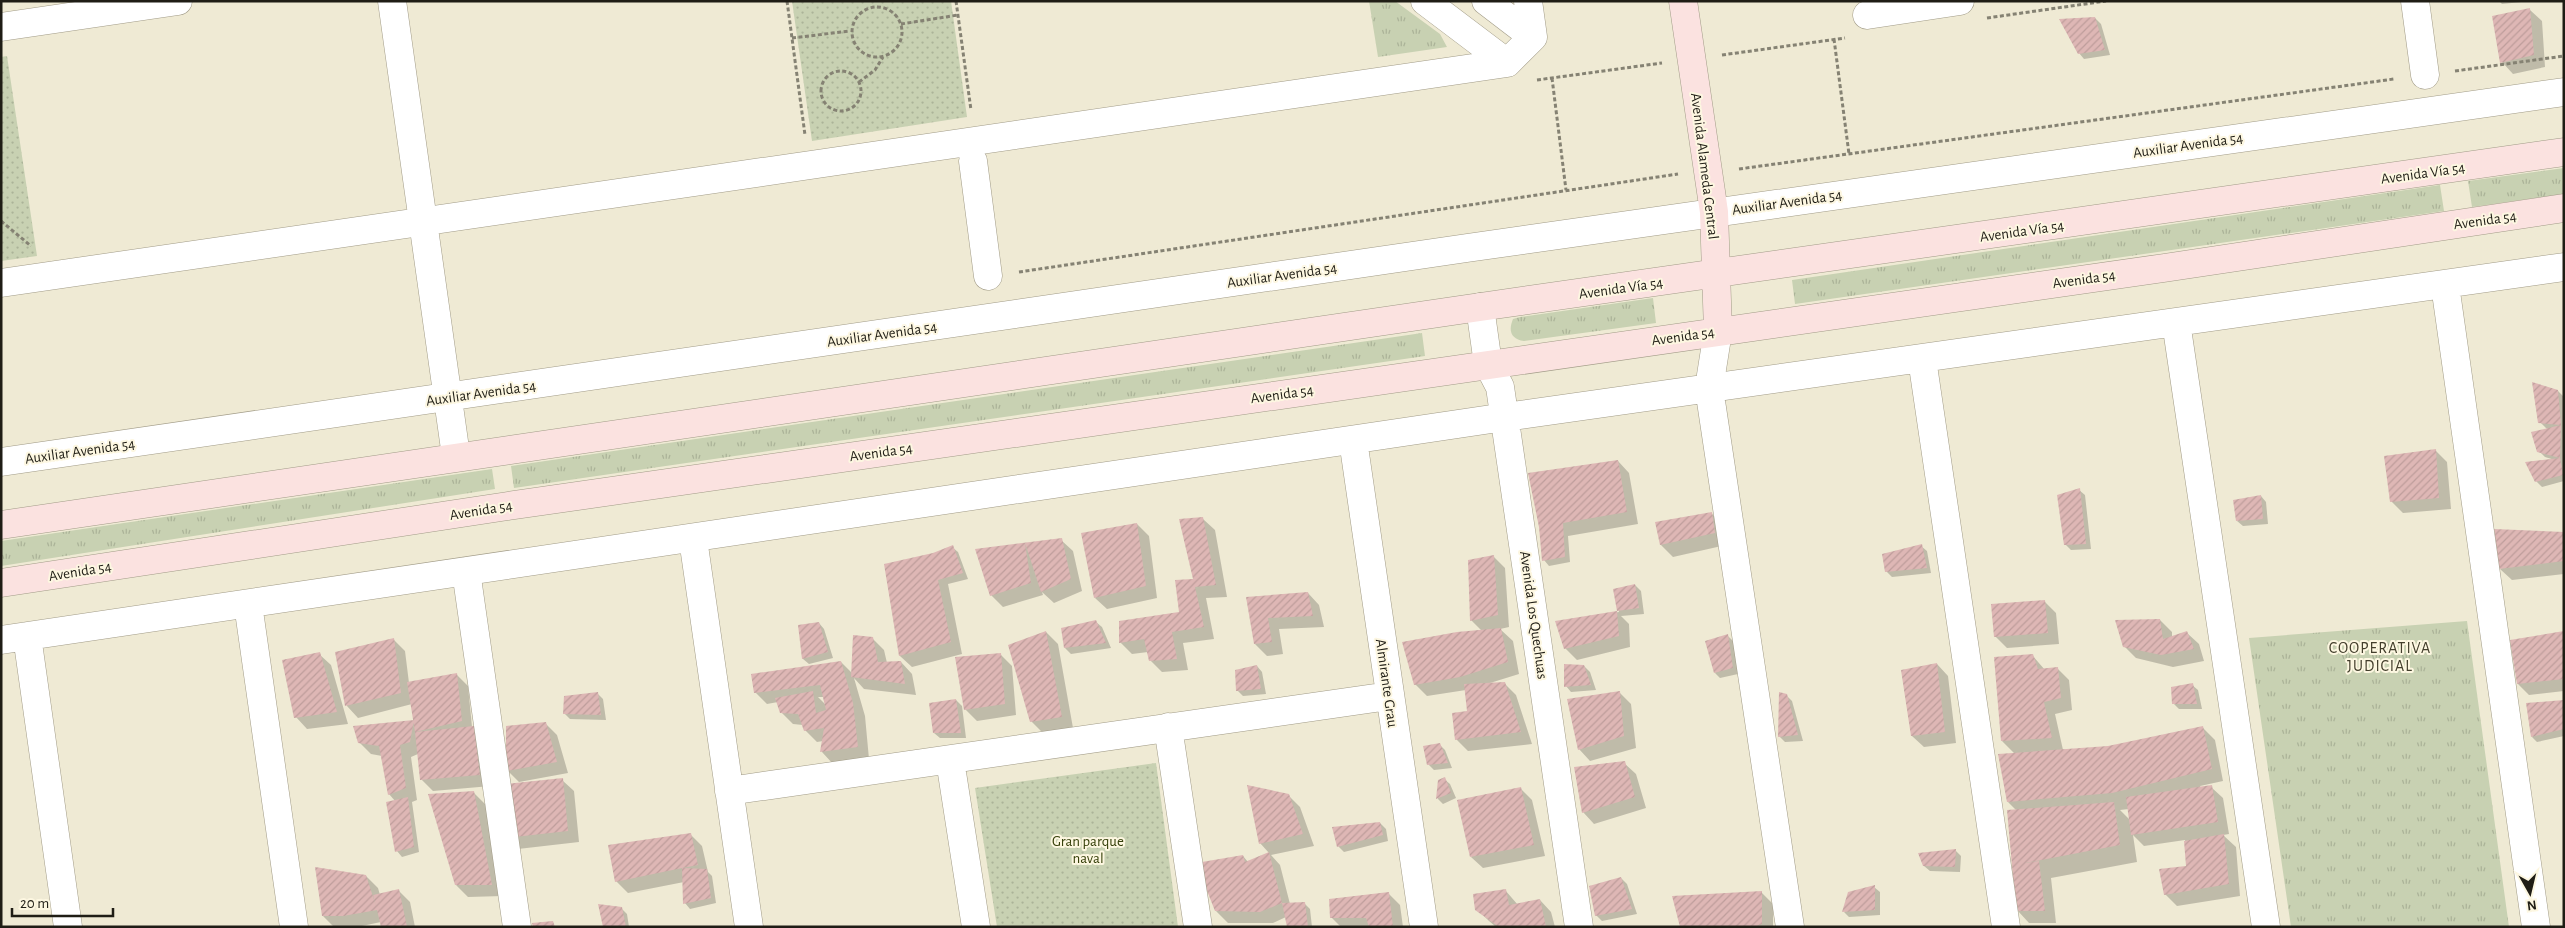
<svg xmlns="http://www.w3.org/2000/svg" width="2565" height="928" viewBox="0 0 2565 928" font-family="'Alegreya Sans',sans-serif">
	<style>
		.grass { fill: url(#grass-tufts) }
		.park { fill: url(#park-dots) }
		.shadow { fill: #0003; fill-rule: evenodd }
		.building { fill: url(#building-hatch) }
		.lines { fill: none; stroke-linecap: round; stroke-linejoin: round }
		.street-casing { stroke: #a19b87; stroke-width: 29 }
		.secondary-casing { stroke: #a19b87; stroke-width: 29 }
		.path { stroke: #858273; stroke-width: 3; stroke-dasharray: 4 2.5; stroke-linecap: butt }
		.street { stroke: #fff; stroke-width: 28 }
		.secondary { stroke: #fbe2e0; stroke-width: 28 }
		.labels { text-anchor: middle; stroke-width: 4; stroke-linejoin: round; paint-order: stroke }
		.street-label { font-size: 15px; fill: #1f1d15; stroke: #fdf7e1 }
		.park-label { font-size: 15px; fill: #353f09; stroke: #fdf7e1 }
		.neighbourhood-label { font-size: 16px; letter-spacing: 1px; fill: #433e2c; stroke: #fdf7e1 }
	</style>
	<defs>
		<pattern id="grass-tufts" width="24" height="20" patternUnits="userSpaceOnUse" patternTransform="scale(1.25)"><rect width="24" height="20" fill="#c8d1b2"/><path d="M3 7l-1-3M5 7V3M7 7l1-3M15 17l-1-3M17 17v-4M19 17l1-3" fill="none" stroke="#abb398"/></pattern>
		<pattern id="park-dots" width="8" height="8" patternUnits="userSpaceOnUse" patternTransform="scale(1.25)"><rect width="8" height="8" fill="#c8d1b2"/><path d="M2 2h.1M6 6h.1" fill="none" stroke="#abb398" stroke-width="1.8" stroke-linecap="round"/></pattern>
		<pattern id="building-hatch" width="6" height="6" patternUnits="userSpaceOnUse" patternTransform="scale(1.25)"><rect width="6" height="6" fill="#deb7b5"/><path d="M-1 1l2-2M0 6l6-6M5 7l2-2" fill="none" stroke="#be9d9b"/></pattern>
	</defs>
	<rect width="100%" height="100%" fill="#efead4"/>
	<path class="grass" d="M1369,1H1395L1440,34L1447,47L1378,57Z
		M2564,168V194L2472,207L2468,181Z
		M2440,185L2444,211L1795,304L1792,280Z
		M1653,298L1656,323L1524,341C1511,339 1508,331 1513,319L1520,317Z
		M1422,333L1425,356L514,488L511,466Z
		M492,469L495,489L1,566V541Z
		M2467,621L2509,927H2291L2249,638Z"/>
	<path class="park" d="M792,1H951L967,117L812,141Z
		M7,56L37,256L1,261V57Z
		M1156,763L1178,927H997L975,788Z"/>
	<path class="shadow" d="M2499,1H2531L2502,4Z
		M2530,10L2542,21L2545,67L2513,74L2502,62Z
		M2095,18L2101,24L2110,55L2084,59L2079,53Z
		M2558,391L2564,397V481L2542,487L2536,481L2555,460L2545,457L2539,451L2547,429L2540,422Z
		M2435,450L2447,462L2451,509L2403,513L2391,501Z
		M1618,461L1629,473L1638,524L1568,536L1570,562L1549,566L1544,560L1540,527Z
		M2079,490L2085,495L2091,549L2071,550L2065,544Z
		M2261,496L2266,502L2268,524L2243,526L2237,521Z
		M1711,513L1723,525L1726,545L1673,557L1661,545L1657,523Z
		M1203,519L1215,530L1227,597L1206,598L1214,639L1183,643L1188,670L1162,672L1150,660L1148,652L1132,654L1120,642L1181,613L1194,581Z
		M1137,524L1149,536L1157,598L1107,609L1095,598Z
		M2564,533V574L2512,580L2500,569Z
		M1061,540L1073,551L1082,591L1054,603L1042,592L1043,595L1003,607L991,595L977,550Z
		M1921,546L1927,551L1931,573L1892,577L1886,571Z
		M952,547L958,552L968,579L948,584L962,654L912,667L900,656L886,565L933,554Z
		M1493,556L1505,568L1509,627L1500,629L1513,641L1519,674L1490,683H1504L1516,695L1532,744L1468,751L1457,740L1468,712L1466,690L1427,696L1415,684L1482,631L1472,621L1470,561Z
		M1635,585L1641,591L1644,614L1621,616L1629,624L1630,647L1577,660L1565,648L1557,622L1619,612L1615,590Z
		M1308,593L1319,605L1324,627L1279,629L1283,654L1267,656L1255,644L1248,598Z
		M2044,601L2056,613L2059,644L2007,648L1995,636Z
		M2160,620L2172,632V637L2187,633L2199,644L2204,661L2173,667L2136,658L2124,646Z
		M1096,622L1102,627L1111,648L1071,654L1065,648L1063,629Z
		M819,623L824,629L833,658L809,664L803,659Z
		M1046,632L1058,644L1073,728L1043,733L1031,721Z
		M2564,632V691L2529,695L2518,684Z
		M1728,636L1734,642L1738,674L1720,678L1715,673Z
		M872,638L884,650L887,663L901,662L912,674L916,695L864,689L854,678L865,716L869,759L833,764L822,752L823,741L817,742L805,730L803,725L793,724L781,712L778,702L767,704L755,692L841,662L853,674ZM818,697H824L827,706Z
		M393,639L405,651L409,683L456,674L468,686L472,727L485,739L491,786L433,791L421,779L418,754L411,757L417,800L412,802L419,852L402,857L397,851L395,801L389,794L382,756L371,754L359,742L415,721L412,704L358,718L347,706L336,653Z
		M319,654L331,665L348,724L307,729L296,717Z
		M1000,654L1012,666L1016,715L977,721L965,709Z
		M2032,655L2045,670L2057,668L2069,680L2072,710L2055,714L2063,750L2108,747L2203,728L2215,740L2223,781L2200,786L2201,788L2211,787L2223,798L2229,834L2223,835L2236,847L2240,896L2177,906L2165,894L2188,867L2185,840L2144,846L2133,835L2137,862L2051,878L2056,923H2029L2018,911L2017,811L2008,802L2015,754L2002,741ZM2129,809L2130,820L2120,810Z
		M1937,664L1948,676L1956,743L1924,747L1912,736Z
		M1257,666L1262,672L1266,694L1243,696L1237,690Z
		M1584,666L1590,672L1596,690L1571,692L1566,686Z
		M2192,685L2198,690L2202,709H2179L2173,703Z
		M1619,692L1631,704L1636,748L1590,761L1579,749Z
		M597,693L603,699L606,720L570,719L564,713Z
		M1786,695L1792,701L1803,741L1785,742L1779,736Z
		M956,700L962,706L966,738H940L934,733Z
		M2564,701V736L2537,742L2532,737Z
		M545,723L557,735L568,773L519,782L507,770Z
		M1439,744L1445,750L1452,768L1434,770L1428,764Z
		M1624,763L1636,774L1646,808L1594,824L1583,812Z
		M1444,779L1450,784L1456,798L1443,804L1438,799L1440,781Z
		M562,780L574,791L579,842L518,849L506,838Z
		M1521,789L1532,800L1545,856L1483,868L1471,857Z
		M474,793L486,805L503,896L468,897L456,885Z
		M1288,795L1300,807L1314,846L1271,855L1280,865L1290,904L1304,903L1310,909L1312,927H1288L1286,917L1273,923H1228L1216,911L1243,856L1248,862L1269,853L1260,843Z
		M1380,823L1386,829L1388,841L1344,852L1338,846Z
		M690,834L702,846L708,872L712,876L716,903L690,909L685,903L684,882L628,893L616,881Z
		M1955,850L1961,856L1960,872L1930,871L1924,866Z
		M366,876L378,888L380,895L399,891L410,902L415,927H382L381,922L357,927H334L323,916Z
		M1621,878L1627,884L1637,914L1602,921L1596,915Z
		M1874,887L1880,892V915L1849,917L1844,912Z
		M1505,890L1518,905L1540,900L1551,912L1555,927H1496L1489,921L1477,909Z
		M1761,892L1773,904V927H1681Z
		M1388,893L1400,905L1403,927H1341L1332,918Z
		M621,908L627,914L629,927H604Z"/>
	<path class="building" d="M2530,8L2534,55L2500,63L2492,16Z
		M2095,17L2105,50L2078,54L2059,19Z
		M2532,382L2558,390L2561,425L2538,423Z
		M2561,425L2560,458L2563,475L2535,482L2525,462L2560,458L2537,452L2531,432Z
		M2436,449L2439,498L2390,502L2384,456Z
		M1618,460L1627,512L1563,523L1565,557L1542,561L1539,527L1528,473Z
		M2080,488L2086,544L2064,545L2057,495Z
		M2261,495L2263,519L2236,521L2233,500Z
		M1712,512L1715,533L1660,545L1655,522Z
		M1203,517L1216,585L1195,587L1204,627L1172,632L1177,659L1149,661L1144,639L1119,643V621L1179,612L1175,580L1193,579L1179,519Z
		M1137,523L1146,586L1094,598L1081,533Z
		M2494,529L2564,532V561L2499,569Z
		M1062,538L1071,579L1041,592L1025,543L1031,583L990,596L975,549Z
		M1922,544L1927,568L1885,572L1882,554Z
		M953,545L963,573L938,580L951,642L899,656L884,564L933,553Z
		M1494,555L1498,615L1470,621L1468,560Z
		M1635,584L1639,608L1617,611L1613,589Z
		M1308,592L1313,616L1268,618L1272,642L1254,644L1246,597Z
		M2045,600L2048,633L1994,637L1991,604Z
		M1617,611L1619,636L1564,649L1555,621Z
		M2160,619L2163,639L2187,631L2194,649L2161,655L2123,647L2115,620Z
		M1096,620L1106,643L1064,648L1061,628Z
		M819,622L828,652L802,659L798,625Z
		M1501,628L1508,662L1460,677L1414,685L1402,642L1457,632Z
		M1046,631L1062,717L1030,722L1008,645Z
		M2564,631V679L2517,684L2510,640Z
		M1728,634L1733,668L1714,673L1705,641Z
		M853,635L873,637L878,662L901,661L905,684L851,677Z
		M394,638L401,693L345,706L335,652Z
		M320,652L337,712L294,718L282,660Z
		M1001,653L1005,704L964,710L955,657Z
		M2033,654L2038,669L2058,667L2061,698L2044,702L2052,738L2001,741L1994,657Z
		M841,661L853,703L858,747L820,752L824,728L804,731L798,714L780,713L775,698L813,691L816,713L826,710L820,685L754,693L751,674Z
		M1937,663L1945,732L1911,736L1901,670Z
		M1564,664L1584,665L1591,685L1564,687Z
		M1257,665L1261,689L1236,691L1235,670Z
		M457,673L462,721L415,732L474,726L480,775L420,780L415,732L407,682Z
		M1505,682L1521,732L1455,740L1452,713L1467,711L1464,684Z
		M2193,683L2197,704H2172L2171,687Z
		M1620,691L1624,736L1578,750L1567,699Z
		M598,692L601,715L563,714L564,696Z
		M1779,692L1787,694L1798,735L1778,737Z
		M956,699L961,733H933L929,703Z
		M2564,700V729L2531,737L2526,703Z
		M414,720L410,742L400,745L406,788L388,795L379,746L358,743L353,726Z
		M546,722L557,762L506,771V726Z
		M2203,726L2212,769L2112,793L2007,802L1998,754L2108,746Z
		M1440,743L1448,763L1427,765L1423,746Z
		M1625,761L1635,797L1582,813L1574,767Z
		M1445,777L1451,793L1436,799L1438,780Z
		M563,778L568,831L505,838L506,784Z
		M1247,785L1289,794L1303,834L1259,844Z
		M2212,785L2218,822L2131,835L2126,797Z
		M1521,787L1534,845L1470,857L1457,800Z
		M474,791L492,885H455L428,794Z
		M408,797L414,847L395,852L386,802Z
		M2114,802L2120,845L2025,863L2039,861L2045,911H2016L2007,810Z
		M1380,822L1383,835L1337,847L1332,827Z
		M691,833L698,865L682,868L707,869L711,898L683,904L682,868L615,882L608,845Z
		M2224,834L2229,884L2164,895L2159,869L2186,866L2184,841Z
		M1956,849L1955,867L1923,866L1918,853Z
		M1269,852L1282,903L1305,902L1308,927H1287L1282,903L1260,912L1215,911L1196,863L1243,855L1245,862Z
		M315,867L366,875L376,906L373,895L399,889L407,927H381L377,910L343,916H322Z
		M1621,877L1632,909L1595,916L1589,886Z
		M1875,885V910L1842,912L1848,892Z
		M1506,889L1509,905L1540,899L1546,927H1499L1475,910L1473,894Z
		M1762,891V924L1754,927H1680L1672,896Z
		M1389,892L1393,927H1369L1366,918H1330L1329,899Z
		M598,904L622,907L626,927H603Z
		M553,921L555,927H533L532,923Z"/>
	<g class="lines">
		<g class="street-casing">
			<path id="street" d="M392,1L456,456
				M1425,1L1507,63
				M1486,1L1533,37
				M2415,1L2425,75
				M1867,15L1960,1
				M1,27L178,1
				M973,161L988,276
				M1,283C503,212 1005,135 1507,63L1533,37L1528,1
				M2445,285L2536,927
				M1480,307L1488,364L1500,387L1579,927
				M2176,322L2266,927
				M1718,331L1709,388L1790,927
				M1922,359L2006,927
				M1353,440L1424,927
				M1,462L1467,248L2564,92
				M693,539L749,927
				M466,571L517,927
				M248,604L294,927
				M27,636L68,927
				M1,640L1505,417L2564,267
				M1168,727L1198,927
				M950,760L976,927
				M729,791L1389,696"/>
		</g>
		<g class="secondary-casing">
			<path id="secondary" d="M1683,1L1714,212L1718,331
				M1,525L1480,307L2564,152
				M1,583L508,506L2164,268L2564,208"/>
		</g>
		<path class="path" d="M787,1L805,135
			M956,1L971,110
			M852 32a25 25 0 1 1 50 0a25 25 0 1 1-50 0Z
			M1987,18L2106,1
			M901,24L958,15
			M792,38L850,31
			M1834,39L1849,154
			M1722,55L1845,38
			M821 91a20 20 0 1 1 40 0a20 20 0 1 1-40 0Z
			M2455,71L2564,56
			M1552,78L1566,190
			M1537,80L1662,63
			M859,82L875,70L883,57
			M1739,169L2394,79
			M1,221L31,246
			M1019,272L1678,174"/>
		<use href="#street" class="street"/>
		<use href="#secondary" class="secondary"/>
	</g>
	<g class="labels">
		<g class="street-label">
			<text transform="translate(2188 145) rotate(-8)" y="5">Auxiliar Avenida 54</text>
			<text transform="translate(1705 166) rotate(83)" y="5">Avenida Alameda Central</text>
			<text transform="translate(2423 173) rotate(-8)" y="5">Avenida Vía 54</text>
			<text transform="translate(1787 202) rotate(-8)" y="5">Auxiliar Avenida 54</text>
			<text transform="translate(2485 220) rotate(-8)" y="5">Avenida 54</text>
			<text transform="translate(2022 231) rotate(-8)" y="5">Avenida Vía 54</text>
			<text transform="translate(1282 275) rotate(-8)" y="5">Auxiliar Avenida 54</text>
			<text transform="translate(2084 279) rotate(-8)" y="5">Avenida 54</text>
			<text transform="translate(1621 288) rotate(-8)" y="5">Avenida Vía 54</text>
			<text transform="translate(882 334) rotate(-8)" y="5">Auxiliar Avenida 54</text>
			<text transform="translate(1683 336) rotate(-8)" y="5">Avenida 54</text>
			<text transform="translate(481 393) rotate(-8)" y="5">Auxiliar Avenida 54</text>
			<text transform="translate(1282 394) rotate(-8)" y="5">Avenida 54</text>
			<text transform="translate(80 451) rotate(-8)" y="5">Auxiliar Avenida 54</text>
			<text transform="translate(881 452) rotate(-8)" y="5">Avenida 54</text>
			<text transform="translate(481 510) rotate(-9)" y="5">Avenida 54</text>
			<text transform="translate(80 571) rotate(-9)" y="5">Avenida 54</text>
			<text transform="translate(1534 615) rotate(82)" y="5">Avenida Los Quechuas</text>
			<text transform="translate(1387 683) rotate(82)" y="5">Almirante Grau</text>
		</g>
		<g class="park-label">
			<text x="1088" y="846">Gran parque<tspan x="1088" dy="17">naval</tspan></text>
		</g>
		<g class="neighbourhood-label">
			<text x="2380" y="653">COOPERATIVA<tspan x="2380" dy="18">JUDICIAL</tspan></text>
		</g>
	</g>
	<rect width="2565" height="928" fill="none" stroke="#1f1d15" stroke-width="5"/>
	<g transform="translate(2530 893) rotate(172)" stroke="#fdf7e1" stroke-width="4" paint-order="stroke">
	<path d="M0-4L9 19L0 12L-9 19Z" fill="#1f1d15"/>
	<text y="-8" font-size="14" font-weight="bold" text-anchor="middle" fill="#1f1d15">N</text>
	</g>
	<path d="M12 908v8h101v-8" fill="none" stroke="#1f1d15" stroke-width="2.5"/>
	<text x="20" y="908" font-size="15" fill="#1f1d15" stroke="#fdf7e1" stroke-width="4" paint-order="stroke">20 m</text>
</svg>
